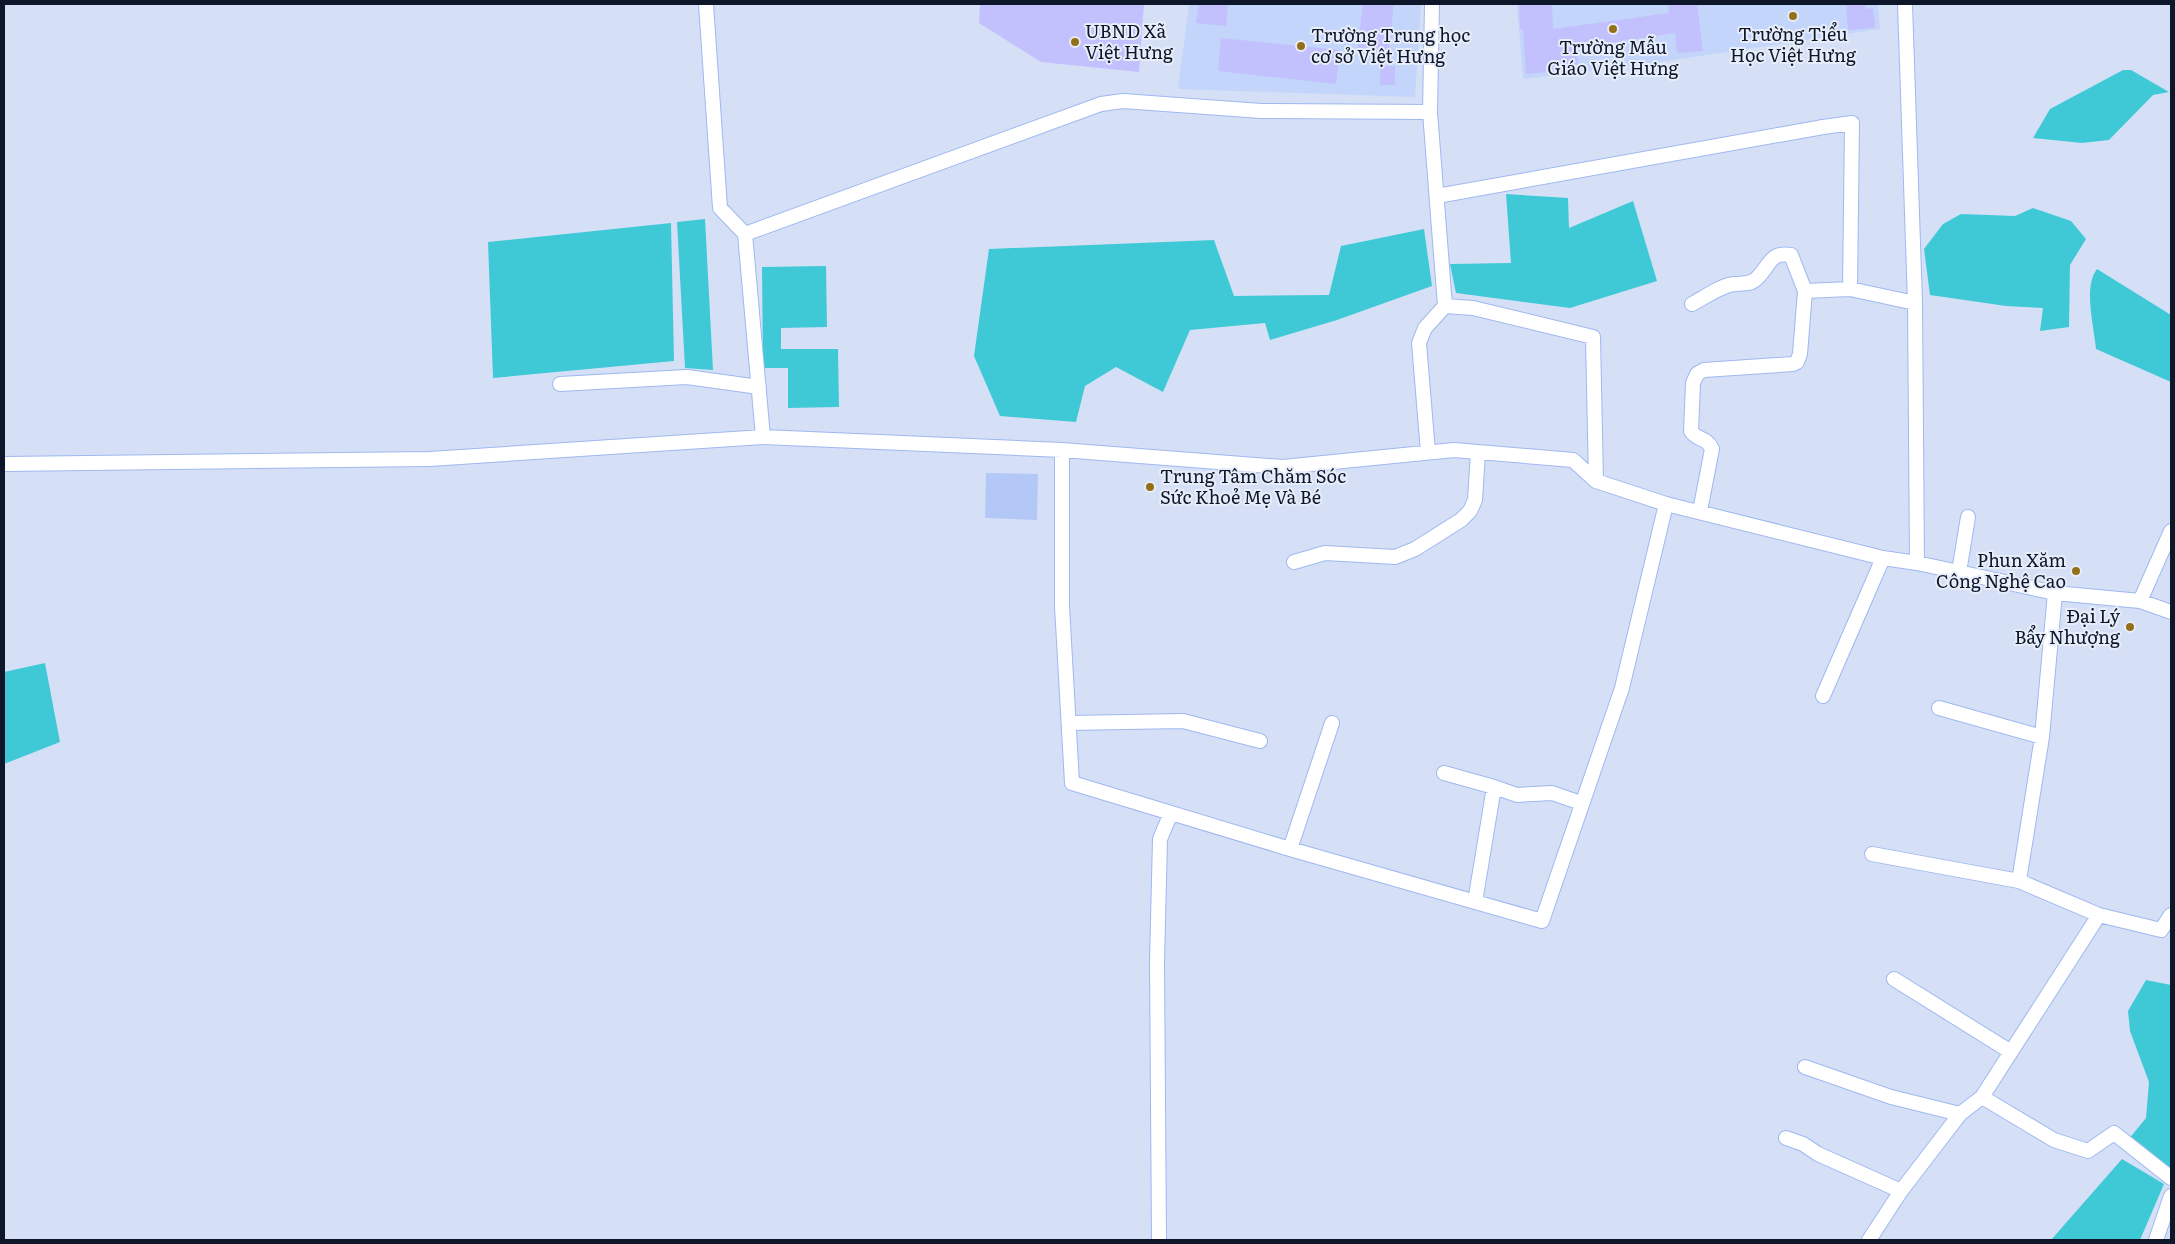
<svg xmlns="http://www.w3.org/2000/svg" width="2175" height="1244" viewBox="0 0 2175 1244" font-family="Literata,serif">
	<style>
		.built { fill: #c3d5fb }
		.green { fill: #b3c8f6 }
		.water { fill: #3fc9d7 }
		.building { fill: #c2c0fd }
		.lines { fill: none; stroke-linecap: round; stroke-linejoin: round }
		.minor-casing { stroke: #9fb8f0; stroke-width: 16 }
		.minor { stroke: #fff; stroke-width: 14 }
		.poi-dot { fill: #937018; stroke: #e7edf9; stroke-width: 2 }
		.labels { text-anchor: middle; stroke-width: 4; stroke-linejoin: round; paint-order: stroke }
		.poi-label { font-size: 18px; fill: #0e162a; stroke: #e7edf9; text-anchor: start }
	</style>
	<rect width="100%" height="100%" fill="#d5e0f7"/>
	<path class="built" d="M1189,4H1421L1415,97L1178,89Z
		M1517,4H1878L1880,29L1653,63L1523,79Z"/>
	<path class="green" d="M986,473L1038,474L1037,520L985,518Z"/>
	<path class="water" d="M2123,70H2131L2169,92L2153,95L2109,140L2082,143L2033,138L2050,109Z
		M1506,194L1568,198L1569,228L1633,201L1657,281L1570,308L1456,293L1450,264L1511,263Z
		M2033,208L2071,221L2086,239L2070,265L2069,327L2040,331L2043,308L2006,306L1930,295L1924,249L1943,224L1961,214L2015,216Z
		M705,219L713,370L685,368L677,222Z
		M671,223L674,361L493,378L488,242Z
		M1424,229L1432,286L1337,320L1270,340L1265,323L1190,330L1163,392L1116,367L1085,386L1076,422L1000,416L974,356L989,249L1214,240L1234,296L1329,295L1341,246Z
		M826,266L827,327L781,328V349H838L839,407L788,408V368H763L762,267Z
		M2097,269L2171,315V382L2096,349C2094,326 2083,287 2097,269Z
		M45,663L60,742L4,764V672Z
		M2146,980L2171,985V1166L2169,1169L2128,1140L2146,1118L2149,1082L2130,1031L2128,1011Z
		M2122,1159L2164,1184L2140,1240H2051Z"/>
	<path class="building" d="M980,4H1144L1139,72L1041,62L979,23Z
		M1199,4H1228L1226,26L1196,23Z
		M1363,4H1394L1388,56L1357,52Z
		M1519,4H1552L1553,29L1669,13L1668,4H1697L1703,51L1677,53L1675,33L1577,48L1578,69L1526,74L1523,29H1520Z
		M1846,4H1865V9L1873,8L1875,28L1848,30Z
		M1221,38L1340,50L1336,84L1218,71Z
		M1380,66H1395V85H1380Z"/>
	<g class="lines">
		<g class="minor-casing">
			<path id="minor" d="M706,4L720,208L745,234L763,437
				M1432,4L1430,112L1445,306
				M1905,4L1915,303L1917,563
				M1437,196L1823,127L1852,123L1850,289
				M745,234L1101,104L1123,101L1261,111L1430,112
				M1692,304C1705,297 1720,286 1734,284C1742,283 1750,285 1756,279C1770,267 1769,251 1791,255L1805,291
				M560,384L687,377L759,387
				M1062,450V606L1072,783L1290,849L1542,921L1622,688L1666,504
				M1428,452L1419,343L1425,328L1445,306L1473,308L1593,337L1596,481
				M4,464L430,459L763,437L1062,450L1283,467L1454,450L1573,460L1596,481L1666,504L1883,558L1917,563L2055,593L2140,601L2171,612
				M1700,511L1712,449C1706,436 1697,441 1691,431L1693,383L1697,374L1704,370L1793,364L1797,362L1800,354L1805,291L1850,289L1915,303
				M1294,562L1325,553L1395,557L1415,549L1461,520L1470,511L1475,500L1478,452
				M1959,572L1968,517
				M2140,601L2171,531
				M1823,696L1883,558
				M1939,708L2042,737
				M1069,723L1183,721L1260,741
				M1444,773L1494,787L1517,795L1552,793L1581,803
				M1290,849L1332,723
				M1872,854L2019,881L2099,915L2161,930L2171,915
				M2019,881L2042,737L2055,593
				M1475,902L1494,787
				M1894,979L2011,1052
				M1805,1067L1891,1097L1960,1114
				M1982,1097L2054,1140L2088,1151L2114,1133L2171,1178
				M1786,1138L1803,1144L1818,1154L1901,1191
				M1159,1240L1157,962L1160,839L1171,813
				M1869,1240L1901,1191L1960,1114L1982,1097L2099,915
				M2156,1240L2171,1196"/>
		</g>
		<use href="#minor" class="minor"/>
	</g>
	<g class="poi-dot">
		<circle cx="1793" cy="16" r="5"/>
		<circle cx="1613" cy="29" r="5"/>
		<circle cx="1075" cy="42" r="5"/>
		<circle cx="1301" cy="46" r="5"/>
		<circle cx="1150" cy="487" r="5"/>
		<circle cx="2076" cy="571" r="5"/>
		<circle cx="2130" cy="627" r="5"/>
	</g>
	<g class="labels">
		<g class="poi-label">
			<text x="1085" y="38">UBND Xã<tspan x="1085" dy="21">Việt Hưng</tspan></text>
			<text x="1793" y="41" text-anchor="middle">Trường Tiểu<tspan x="1793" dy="21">Học Việt Hưng</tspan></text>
			<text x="1311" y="42">Trường Trung học<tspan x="1311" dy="21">cơ sở Việt Hưng</tspan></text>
			<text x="1613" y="54" text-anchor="middle">Trường Mẫu<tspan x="1613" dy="21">Giáo Việt Hưng</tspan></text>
			<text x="1160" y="483">Trung Tâm Chăm Sóc<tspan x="1160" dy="21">Sức Khoẻ Mẹ Và Bé</tspan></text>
			<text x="2066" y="567" text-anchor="end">Phun Xăm<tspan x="2066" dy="21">Công Nghệ Cao</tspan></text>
			<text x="2120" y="623" text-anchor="end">Đại Lý<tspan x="2120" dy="21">Bẩy Nhượng</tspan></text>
		</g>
	</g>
	<rect width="2175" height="1244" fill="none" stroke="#0e162a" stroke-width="10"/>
</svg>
